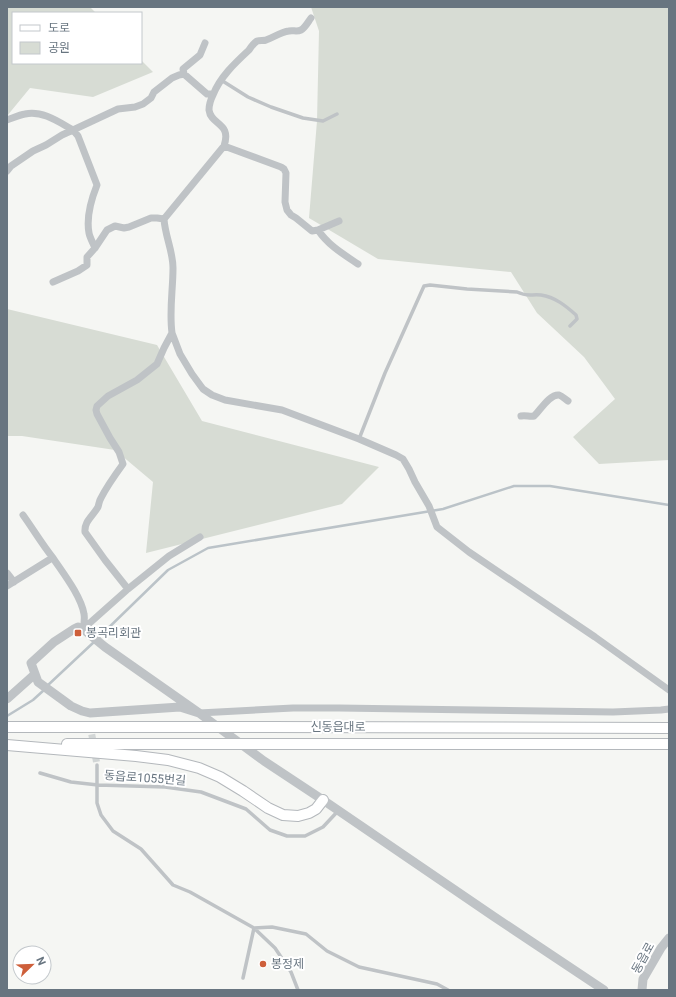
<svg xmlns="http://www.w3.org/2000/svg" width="676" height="997" viewBox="0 0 676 997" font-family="Roboto,'Noto Sans KR',sans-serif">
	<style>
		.green { fill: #d7dcd4 }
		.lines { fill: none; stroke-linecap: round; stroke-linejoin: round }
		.stream { stroke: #bbc3c8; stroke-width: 2.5 }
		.minor-tunnel { stroke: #d2d6d6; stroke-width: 7; stroke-dasharray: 7 3.5; stroke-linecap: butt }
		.secondary-casing { stroke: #b4b8bc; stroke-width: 12 }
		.service { stroke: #bfc3c6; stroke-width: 3.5 }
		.minor { stroke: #bfc3c6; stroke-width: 7 }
		.tertiary { stroke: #bfc3c6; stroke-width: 9 }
		.secondary { stroke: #fff; stroke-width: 10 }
		.secondary-bridge-casing { stroke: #b4b8bc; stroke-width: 12; stroke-linecap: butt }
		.secondary-bridge { stroke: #fff; stroke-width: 10 }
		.poi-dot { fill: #ce5f3a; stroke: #fff; stroke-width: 1.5 }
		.labels { text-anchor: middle; stroke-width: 4; stroke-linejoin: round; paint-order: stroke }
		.poi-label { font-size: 12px; fill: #687580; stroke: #fff; text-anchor: start }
		.street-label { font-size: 12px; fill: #687580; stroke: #fff }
	</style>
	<rect width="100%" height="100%" fill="#f5f6f3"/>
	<path class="green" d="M7,7H90L96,13H13V63H141V60L153,72L93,97L30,88L7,116Z
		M311,7H669V460L599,464L573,437L615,399L584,357L537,313L511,272L378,259L309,218L317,121L319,31Z
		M7,309L157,345L202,421L379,467L342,504L146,553L153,482L115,450L22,436H7Z"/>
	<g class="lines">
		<path class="stream" d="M98,638L168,570L208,548L443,509L514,486H550L669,505
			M47,686L94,642
			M7,716L33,700L44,690"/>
		<path class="minor-tunnel" d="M90,724L97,765"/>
		<g class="secondary-casing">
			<path id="secondary" d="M7,727H186
				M264,727L669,728
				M67,744H203
				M274,744H669
				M7,745L136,756L168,760L199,768L220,777L243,791L268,808L283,815L298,816L309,813L316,809L323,800"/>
		</g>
		<path class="service" d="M221,80L248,97L271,107L303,118L323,121L337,114
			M359,439L385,373L424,286L430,285L467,289L517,292C527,297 531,294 541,295C555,297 566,306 576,315L577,319L570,326
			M97,765V803L101,815L113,831L141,849L173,885L190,892L254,928L272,927L306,934L327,951L359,967L437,984L448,990
			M40,773L71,782L98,785L165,787L201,792L246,809L270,830L287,836H305L323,827L338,811
			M254,928L275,948L291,972L298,990
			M243,978L254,928"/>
		<path class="minor" d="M205,43L200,55L183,69L184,74L207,94H213
			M7,120C13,118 19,115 25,114C42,110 59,122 73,130L118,109L135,107L143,104L151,98L154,92L172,78L179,75L184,74
			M224,146C232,122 211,126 209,110C209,105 211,99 213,95C220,77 235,63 249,50C251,47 254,43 257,41C260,40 264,41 266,40C274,37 281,32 289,31C293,30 297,32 301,30C305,28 308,22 311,18
			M7,171L11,166L33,151L46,145L62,135L73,130L78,136L97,185C91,200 86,217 89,233C90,238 93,243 95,248
			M318,230C328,245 343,254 358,264
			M53,282L78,271L87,265V257L95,248L107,230L115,226L124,228L129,227L151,218H157L164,219
			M172,333C169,311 173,290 173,268C173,251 165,236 164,219L224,146L281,167L284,169L286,173L285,202L287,210L291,215L296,218L312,231L318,230L339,221
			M521,416C526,415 530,417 534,416C540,411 549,394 559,395C562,396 565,399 568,401
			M23,515C33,529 42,544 53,558C63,573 81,596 84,614C85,619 84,624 83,629
			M7,573L14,582
			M7,586L52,558
			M128,589L105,560L85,532C84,521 93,516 98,507C99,504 99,501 101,498C107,486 115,475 123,464L119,452L110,438L97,414L96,410L97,406L108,396L137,380L157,364L164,348L172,333L180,354L192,374L203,389L212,395L225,400L282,410L359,439L396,455L403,459L409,469L415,482L429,506L437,527L469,552L595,637L669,690
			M83,629L128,589L169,556L200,537
			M199,713L293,708H339L613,712L661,710L669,709"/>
		<path class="tertiary" d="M7,699L35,674
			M199,713L180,707L90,713L82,711L71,706L38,682L31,663L54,642L74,629L78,627L83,629L105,647L199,713L264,761L323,800L493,916L604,990
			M642,990L643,979L661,948L669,938"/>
		<use href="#secondary" class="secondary"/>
		<g class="secondary-bridge-casing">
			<path id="secondary-bridge" d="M186,727H264
				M203,744H274"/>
		</g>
		<use href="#secondary-bridge" class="secondary-bridge"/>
	</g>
	<g class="poi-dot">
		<rect x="74" y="629" width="8" height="8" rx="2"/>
		<circle cx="263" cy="964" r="4"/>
	</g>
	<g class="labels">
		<g class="poi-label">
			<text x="86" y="637">봉곡리회관</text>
			<text x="271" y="968">봉정제</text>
		</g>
		<g class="street-label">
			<text x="338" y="731">신동읍대로</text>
			<text transform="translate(145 778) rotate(4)" y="4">동읍로1055번길</text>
			<text transform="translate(643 958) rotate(-61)" y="4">동읍로</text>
		</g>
	</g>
	<rect width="676" height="997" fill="none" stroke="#687580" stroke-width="16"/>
	<rect x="12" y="12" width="130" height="52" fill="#ffffff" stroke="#c3c8cc"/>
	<rect x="20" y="25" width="20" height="6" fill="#ffffff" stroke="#c3c8cc"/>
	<text x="48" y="32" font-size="12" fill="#687580">도로</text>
	<rect x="20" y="42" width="20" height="12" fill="#d7dcd4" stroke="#c3c8cc"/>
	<text x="48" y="52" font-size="12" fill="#687580">공원</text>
	<g transform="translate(32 965) rotate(67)"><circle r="19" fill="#ffffff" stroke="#c3c8cc"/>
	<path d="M0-3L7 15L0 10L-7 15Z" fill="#ce5f3a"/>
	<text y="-6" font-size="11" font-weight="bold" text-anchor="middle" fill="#687580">N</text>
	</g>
</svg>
